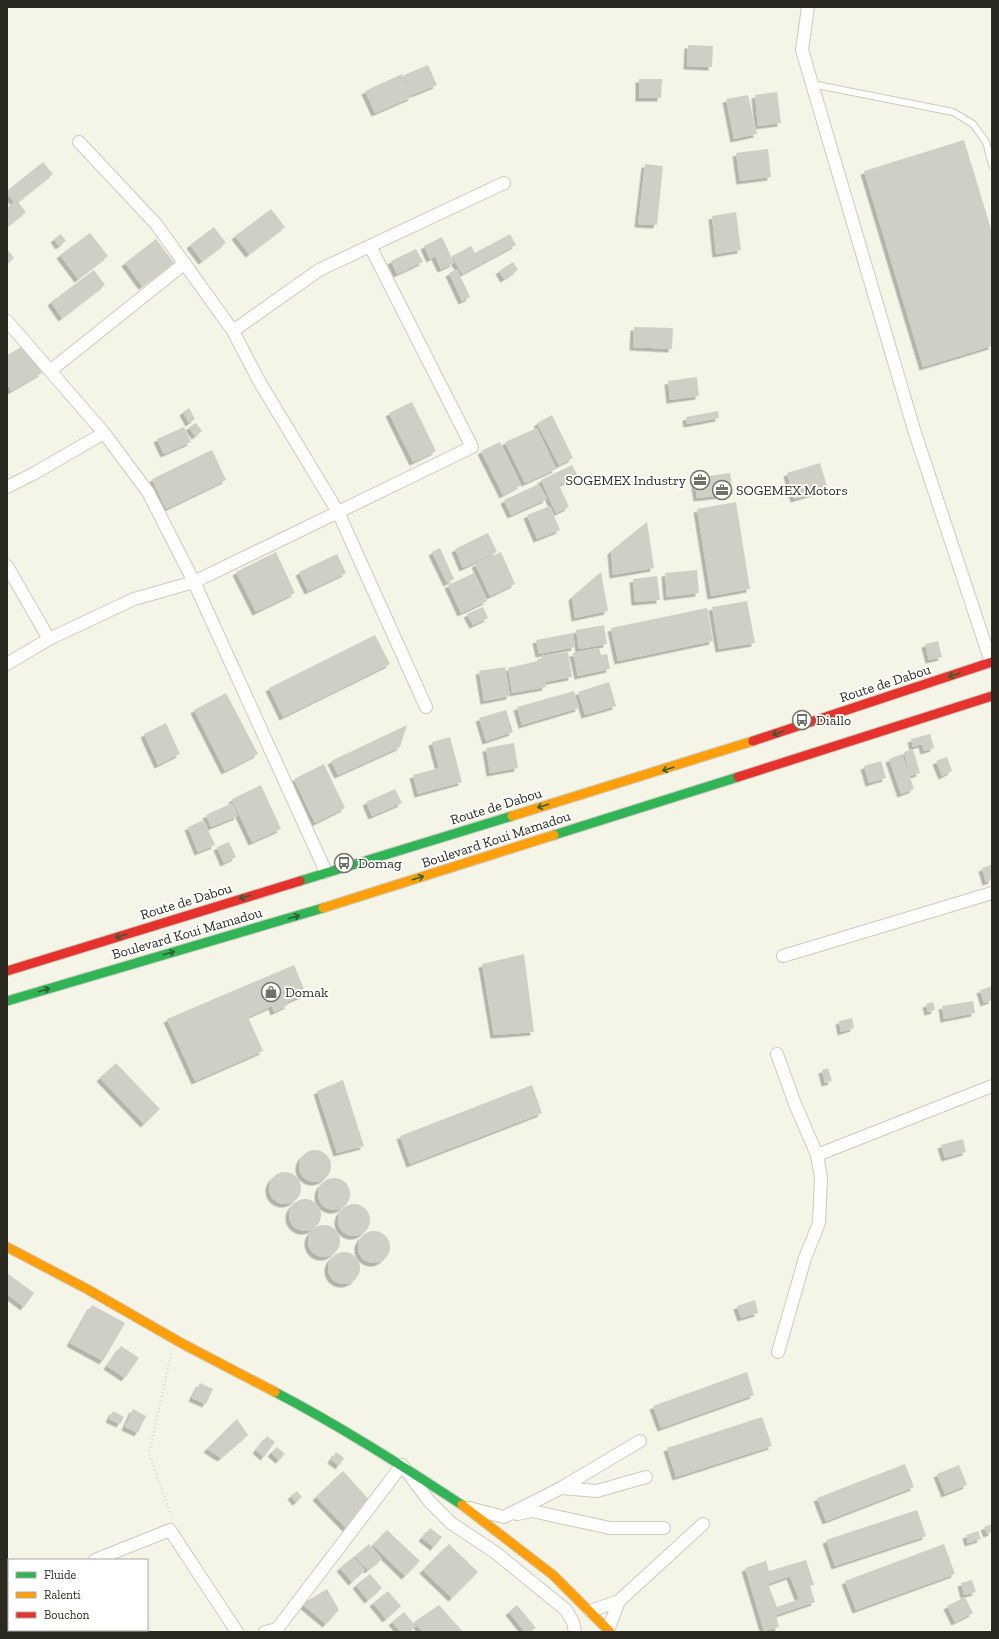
<svg xmlns="http://www.w3.org/2000/svg" width="999" height="1639" viewBox="0 0 999 1639" font-family="'Zilla Slab',serif">
	<style>
		.building { fill: #cfcfc5; fill-rule: evenodd; filter: url(#shadow) }
		.lines { fill: none; stroke-linecap: round; stroke-linejoin: round }
		.lane-casing { stroke: #cbcbc0; stroke-width: 8 }
		.street-casing { stroke: #cbcbc0; stroke-width: 14 }
		.fast-casing { stroke: #cbcbc0; stroke-width: 11 }
		.slow-casing { stroke: #cbcbc0; stroke-width: 11 }
		.jam-casing { stroke: #cbcbc0; stroke-width: 11 }
		.path { stroke: #d8d8d3; stroke-width: 2.5; stroke-dasharray: 1 3; stroke-linecap: butt }
		.lane { stroke: #fdfdfb; stroke-width: 6 }
		.street { stroke: #fdfdfb; stroke-width: 12 }
		.fast { stroke: #30b455; stroke-width: 9 }
		.slow { stroke: #ff9f0a; stroke-width: 9 }
		.jam { stroke: #e5322d; stroke-width: 9 }
		.oneway { stroke: #2c6136 }
		.labels { text-anchor: middle; stroke-width: 3.5; stroke-linejoin: round; paint-order: stroke }
		.poi-label { font-size: 14px; fill: #2a2a21; stroke: #fff; text-anchor: start }
		.street-label { font-size: 14px; fill: #2a2a21; stroke: #fff }
	</style>
	<defs>
		<filter id="shadow"><feDropShadow dx="-3.5" dy="3.5" stdDeviation="0" flood-color="#0004"/></filter>
	</defs>
	<rect width="100%" height="100%" fill="#f4f4e7"/>
	<path class="building" d="M688,45L713,46L712,67L687,66Z
		M428,65L437,85L412,95L404,75Z
		M402,74L412,97L375,113L365,91Z
		M639,79H662L661,98H639Z
		M777,92L781,123L758,126L755,95Z
		M748,95L757,134L734,139L726,99Z
		M964,140L992,232V346L923,367L864,171Z
		M768,149L771,177L740,181L736,153Z
		M43,162L53,174L18,202L26,212L7,227V208L14,202L7,193V191Z
		M645,164L663,166L657,225L638,224Z
		M271,209L285,227L249,254L235,236Z
		M736,212L741,250L716,254L712,216Z
		M214,227L226,243L202,261L190,245Z
		M90,233L108,256L78,279L60,255Z
		M61,234L66,241L59,246L54,239Z
		M510,234L516,245L462,274L452,256L471,246L475,253Z
		M442,237L454,263L441,269L435,256L430,259L424,246Z
		M156,239L174,263L142,286L125,263Z
		M7,249L14,258L7,264Z
		M416,249L423,262L397,274L391,261Z
		M513,262L518,270L504,279L499,271Z
		M457,269L470,297L462,301L449,273Z
		M94,270L105,285L62,318L51,302Z
		M634,327L673,328L672,349L633,347Z
		M25,345L42,373L11,391L7,383V355Z
		M697,377L699,396L670,400L668,381Z
		M412,402L436,451L413,462L389,413Z
		M189,408L195,419L189,423L183,412Z
		M718,411L719,418L687,424L686,417Z
		M552,415L573,458L559,465L537,423Z
		M196,423L202,431L195,436L189,427Z
		M184,427L191,442L164,454L157,439Z
		M537,428L556,469L525,483L505,442Z
		M500,442L521,485L503,495L481,451Z
		M212,450L226,480L166,509L152,479Z
		M820,463L828,489L794,499L787,473Z
		M572,465L578,476L559,485L569,507L556,513L541,480Z
		M730,473L733,494L697,498L694,478Z
		M539,484L547,499L511,515L504,500Z
		M736,502L750,589L711,596L697,509Z
		M550,506L560,530L537,539L527,515Z
		M647,522L654,568L613,575L611,551Z
		M488,533L497,552L463,568L455,549Z
		M440,548L454,579L447,583L432,552Z
		M276,552L295,593L256,612L236,572Z
		M501,552L515,584L490,596L475,564Z
		M337,554L346,573L308,591L299,572Z
		M697,570L699,593L667,597L665,573Z
		M601,572L608,611L575,618L572,597Z
		M474,573L487,601L461,613L448,585Z
		M657,576L660,600L635,602L633,579Z
		M747,601L755,643L719,649L712,607Z
		M483,607L488,618L473,625L467,614Z
		M707,608L713,641L618,661L611,628Z
		M604,625L607,644L579,649L576,630Z
		M573,633L575,647L539,654L536,640Z
		M375,635L390,664L283,717L269,688Z
		M938,641L942,657L929,660L925,644Z
		M599,648L601,655L607,654L610,669L578,676L573,653Z
		M568,652L572,677L545,682L546,687L512,693L508,668L542,660L541,656Z
		M505,667L510,696L484,701L479,671Z
		M609,682L616,706L585,715L578,692Z
		M574,691L579,708L522,725L517,707Z
		M226,693L258,754L225,771L194,710Z
		M506,710L513,732L486,741L479,718Z
		M166,723L180,754L158,765L144,734Z
		M407,725L400,747L338,775L331,761Z
		M930,734L934,748L924,751L922,744L913,747L911,739Z
		M450,737L462,782L418,794L413,775L439,768L432,742Z
		M514,743L518,768L490,773L486,748Z
		M913,749L920,773L910,776L904,752Z
		M902,754L914,789L901,794L889,759Z
		M947,757L952,771L942,776L936,761Z
		M881,761L886,778L869,783L864,766Z
		M324,764L345,808L315,823L294,779Z
		M261,785L281,829L252,842L232,799Z
		M395,789L402,803L372,816L366,802Z
		M232,803L238,816L211,827L206,815Z
		M204,820L215,845L198,852L188,827Z
		M229,842L236,857L224,863L217,847Z
		M992,865V880L986,882L982,868Z
		M524,954L534,1032L494,1035L482,964Z
		M294,965L306,994L287,1002L288,1005L274,1012L272,1006L248,1017L263,1051L195,1081L167,1019Z
		M992,986V1000L984,1003L980,990Z
		M973,1001L975,1013L944,1019L942,1006Z
		M933,1002L935,1010L928,1012L926,1004Z
		M852,1018L854,1028L841,1032L839,1021Z
		M116,1063L160,1109L144,1124L100,1078Z
		M828,1068L832,1081L825,1083L822,1070Z
		M343,1080L364,1146L337,1153L317,1091Z
		M532,1085L542,1113L410,1164L400,1136Z
		M963,1139L966,1152L945,1158L941,1145Z
		M299 1166a16 16 0 1 1 32 0a16 16 0 1 1-32 0Z
		M269 1188a16 16 0 1 1 32 0a16 16 0 1 1-32 0Z
		M318 1194a16 16 0 1 1 32 0a16 16 0 1 1-32 0Z
		M289 1215a16 16 0 1 1 32 0a16 16 0 1 1-32 0Z
		M338 1220a16 16 0 1 1 32 0a16 16 0 1 1-32 0Z
		M308 1241a16 16 0 1 1 32 0a16 16 0 1 1-32 0Z
		M358 1247a16 16 0 1 1 32 0a16 16 0 1 1-32 0Z
		M328 1268a16 16 0 1 1 32 0a16 16 0 1 1-32 0Z
		M7,1273L34,1293L24,1307L7,1294Z
		M755,1300L758,1313L741,1318L737,1306Z
		M92,1305L125,1323L103,1361L70,1343Z
		M121,1346L139,1358L125,1378L107,1366Z
		M747,1372L754,1395L661,1428L653,1406Z
		M200,1383L213,1389L206,1404L192,1398Z
		M133,1409L146,1416L138,1433L125,1427Z
		M113,1411L124,1417L120,1424L109,1419Z
		M762,1417L772,1446L676,1477L667,1448Z
		M237,1419L248,1435L221,1458L207,1449Z
		M267,1436L275,1442L264,1457L256,1450Z
		M277,1447L285,1454L279,1460L271,1453Z
		M336,1452L344,1458L339,1466L331,1460Z
		M905,1464L914,1487L826,1521L817,1498Z
		M959,1465L967,1485L945,1494L937,1474Z
		M343,1471L372,1503L346,1528L316,1497Z
		M297,1491L302,1497L296,1502L291,1496Z
		M917,1510L926,1536L835,1566L826,1540Z
		M992,1524V1532L987,1534L984,1527Z
		M430,1528L442,1537L434,1547L422,1538Z
		M387,1530L420,1561L405,1576L373,1545Z
		M978,1531L981,1539L968,1543L966,1535Z
		M369,1544L382,1559L368,1570L355,1556Z
		M449,1544L478,1572L452,1598L423,1570Z
		M944,1544L955,1574L856,1610L845,1581Z
		M353,1557L365,1570L352,1582L340,1568Z
		M806,1560L814,1585L810,1586L815,1602L776,1615L779,1627L764,1631L745,1568L766,1561L769,1571ZM790,1576L799,1599L777,1607L768,1584Z
		M370,1574L382,1588L368,1600L356,1585Z
		M972,1580L976,1592L964,1595L961,1583Z
		M327,1589L339,1610L326,1624L302,1604Z
		M388,1591L401,1606L386,1619L373,1603Z
		M965,1597L973,1613L955,1622L947,1606Z
		M439,1605L463,1632H423L414,1622Z
		M517,1605L536,1628L530,1632H525L509,1612Z
		M404,1612L416,1626L409,1632H401L392,1622Z"/>
	<g class="lines">
		<g class="lane-casing">
			<path id="lane" d="M812,84L953,112L973,124L986,142L992,165"/>
		</g>
		<g class="street-casing">
			<path id="street" d="M808,7L802,50L915,433L991,662
				M79,142L156,224L233,331L259,381L338,512L426,707
				M7,321L104,433L148,492L194,582L326,872
				M233,331L319,270L504,183
				M50,371L185,263
				M7,487L33,474L104,433
				M7,566L49,639
				M7,664L49,639L134,599L194,582L472,447L370,246
				M783,956L992,893
				M777,1054L795,1104L817,1155
				M778,1352L805,1258L819,1223L821,1178L817,1155L992,1086
				M561,1488L597,1491L646,1477
				M469,1508L504,1517L561,1488L640,1441
				M517,1514L532,1511L610,1528H664
				M95,1560L170,1530L237,1632
				M590,1611L619,1601L703,1524
				M608,1630L619,1601
				M265,1632L277,1629
				M278,1632L277,1629L402,1465L429,1501L451,1523L496,1553L566,1610L573,1622L575,1632"/>
		</g>
		<g class="fast-casing">
			<path id="fast" d="M554,835L738,777
				M300,881L512,816
				M7,1001L323,908
				M275,1392C340,1426 401,1465 462,1505"/>
		</g>
		<g class="slow-casing">
			<path id="slow" d="M512,816L753,741
				M323,908L554,835
				M7,1247L87,1289L183,1344L275,1392
				M462,1505L553,1575L610,1632"/>
		</g>
		<g class="jam-casing">
			<path id="jam" d="M753,741L992,662
				M738,777L992,696
				M7,971L300,881"/>
		</g>
		<path class="path" d="M171,1353L149,1454L172,1518"/>
		<use href="#lane" class="lane"/>
		<use href="#street" class="street"/>
		<use href="#fast" class="fast"/>
		<use href="#slow" class="slow"/>
		<use href="#jam" class="jam"/>
	</g>
	<defs><path id="oneway-shaft" d="M-6 0H5M1.5-3L5.5 0L1.5 3" fill="none" stroke-width="1.6" stroke-linecap="round" stroke-linejoin="round"/></defs>
	<g class="oneway">
		<use href="#oneway-shaft" transform="translate(954 675) rotate(162)"/>
		<use href="#oneway-shaft" transform="translate(778 733) rotate(162)"/>
		<use href="#oneway-shaft" transform="translate(668 769) rotate(163)"/>
		<use href="#oneway-shaft" transform="translate(543 806) rotate(163)"/>
		<use href="#oneway-shaft" transform="translate(418 878) rotate(-18)"/>
		<use href="#oneway-shaft" transform="translate(245 897) rotate(163)"/>
		<use href="#oneway-shaft" transform="translate(294 917) rotate(-16)"/>
		<use href="#oneway-shaft" transform="translate(121 936) rotate(163)"/>
		<use href="#oneway-shaft" transform="translate(169 953) rotate(-16)"/>
		<use href="#oneway-shaft" transform="translate(44 990) rotate(-16)"/>
	</g>
	<defs>
		<g id="office-ring" transform="scale(1)"><circle r="9.5" fill="#fff" stroke="#717166" stroke-width="1.5"/><path d="M-6-3h4V-5.5h4V-3h4V5H-6ZM-1-4.5V-3h2v-1.5ZM-6 0V1H6V0Z" fill="#717166"/></g>
		<g id="bus-ring" transform="scale(1)"><circle r="9.5" fill="#fff" stroke="#717166" stroke-width="1.5"/><path d="M-5-6H5V4H4V6H2V4H-2V6H-4V4H-5ZM-3.5-4V0h7V-4ZM-3.5 1.2v1.5H-2V1.2ZM2 1.2v1.5H3.5V1.2Z" fill="#717166"/></g>
		<g id="shop-ring" transform="scale(1)"><circle r="9.5" fill="#fff" stroke="#717166" stroke-width="1.5"/><path d="M-5-2.5h2.3a2.7 3.5 0 0 1 5.4 0H5L5.5 6h-11ZM-1.5-2.5h3a1.5 2.3 0 0 0-3 0Z" fill="#717166"/></g>
	</defs>
	<g fill-rule="evenodd">
		<use href="#office-ring" x="700" y="480"/>
		<use href="#office-ring" x="722" y="490"/>
		<use href="#bus-ring" x="802" y="720"/>
		<use href="#bus-ring" x="344" y="863"/>
		<use href="#shop-ring" x="271" y="992"/>
	</g>
	<g class="labels">
		<g class="poi-label">
			<text x="686" y="485" text-anchor="end">SOGEMEX Industry</text>
			<text x="736" y="495">SOGEMEX Motors</text>
			<text x="816" y="725">Diallo</text>
			<text x="358" y="868">Domag</text>
			<text x="285" y="997">Domak</text>
		</g>
		<g class="street-label">
			<text transform="translate(885 683) rotate(-18)" y="5">Route de Dabou</text>
			<text transform="translate(496 806) rotate(-17)" y="5">Route de Dabou</text>
			<text transform="translate(496 839) rotate(-18)" y="5">Boulevard Koui Mamadou</text>
			<text transform="translate(186 901) rotate(-17)" y="5">Route de Dabou</text>
			<text transform="translate(187 933) rotate(-16)" y="5">Boulevard Koui Mamadou</text>
		</g>
	</g>
	<rect width="999" height="1639" fill="none" stroke="#2a2a21" stroke-width="16"/>
	<rect x="8" y="1559" width="140" height="72" fill="#ffffff" stroke="#aaaaa6"/>
	<rect x="16" y="1572" width="20" height="6" fill="#30b455" stroke="#aaaaa6"/>
	<text x="44" y="1579" font-size="12" fill="#2a2a21">Fluide</text>
	<rect x="16" y="1592" width="20" height="6" fill="#ff9f0a" stroke="#aaaaa6"/>
	<text x="44" y="1599" font-size="12" fill="#2a2a21">Ralenti</text>
	<rect x="16" y="1612" width="20" height="6" fill="#e5322d" stroke="#aaaaa6"/>
	<text x="44" y="1619" font-size="12" fill="#2a2a21">Bouchon</text>
</svg>
